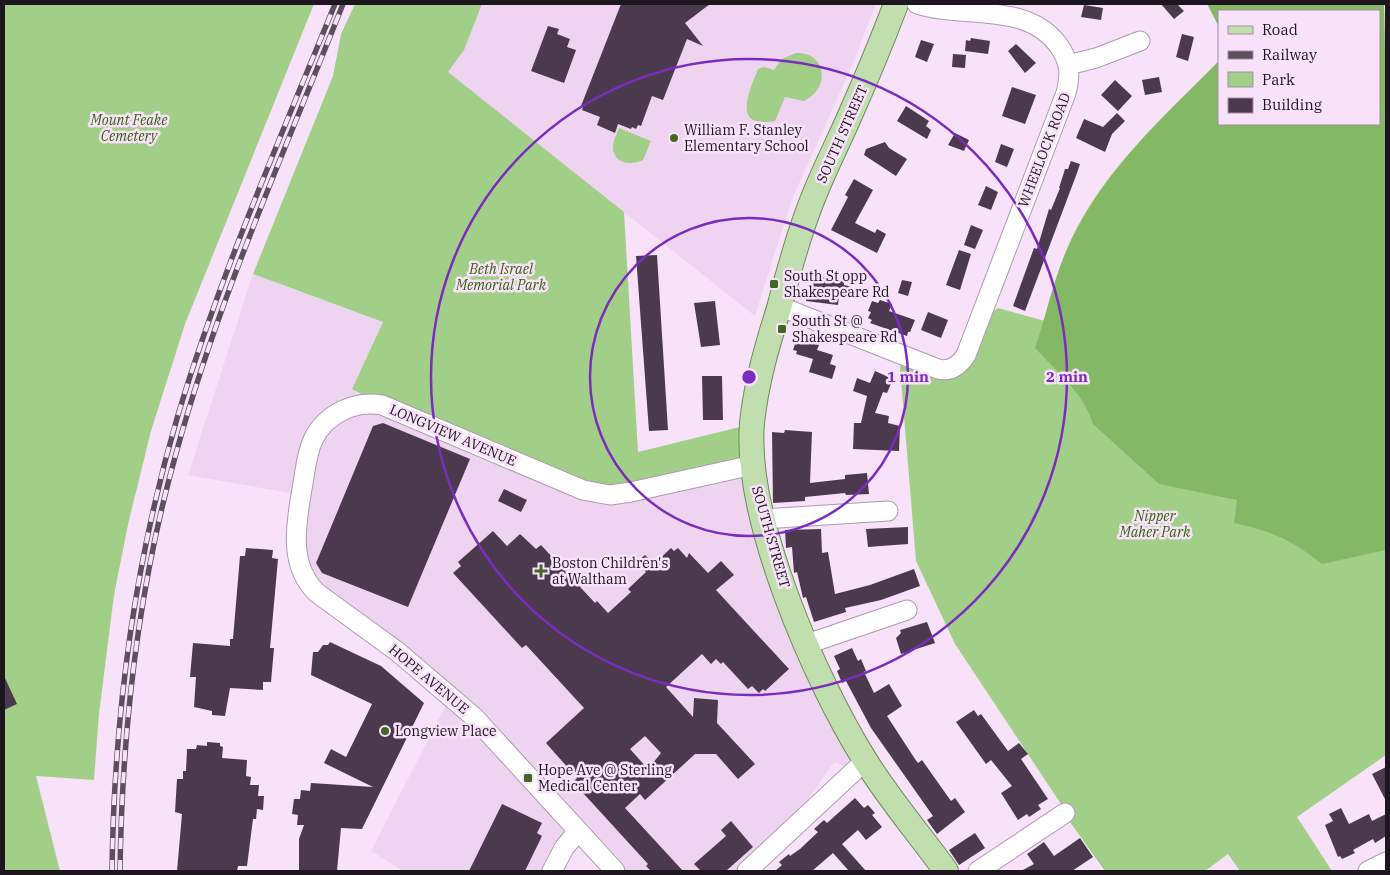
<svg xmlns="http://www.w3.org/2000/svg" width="1390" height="875" viewBox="0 0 1390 875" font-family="'IBM Plex Serif',serif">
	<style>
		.built { fill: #eed4f1 }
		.green { fill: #a2cf87 }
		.forest { fill: #85b864 }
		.building { fill: #4b3a4d; fill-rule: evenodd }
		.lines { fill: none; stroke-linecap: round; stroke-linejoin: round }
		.minor-casing { stroke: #ad9ab0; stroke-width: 21 }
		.major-casing { stroke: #6d8a58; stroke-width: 26 }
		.minor { stroke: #fff; stroke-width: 19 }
		.major { stroke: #c1deae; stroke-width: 24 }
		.rail-casing { stroke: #5b505c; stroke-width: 5.5 }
		.rail { stroke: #f7e2f9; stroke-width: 4; stroke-dasharray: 11; stroke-linecap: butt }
		.ring { fill: none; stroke: #7b2cbf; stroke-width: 2.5 }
		.poi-dot { fill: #406823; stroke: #f7e2f9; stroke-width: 2 }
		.labels { text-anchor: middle; stroke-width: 5; stroke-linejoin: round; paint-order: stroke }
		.park-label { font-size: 14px; font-style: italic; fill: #35640a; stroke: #f7e2f9 }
		.poi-label { font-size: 14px; fill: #1e161e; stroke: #f7e2f9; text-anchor: start }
		.street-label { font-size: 14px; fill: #1e161e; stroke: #f7e2f9 }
		.centre { fill: #7b2cbf; stroke: #f7e2f9; stroke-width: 2.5 }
		.ring-label { font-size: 15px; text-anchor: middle; font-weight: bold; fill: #7b2cbf; stroke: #f7e2f9; stroke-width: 5; stroke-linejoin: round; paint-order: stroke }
	</style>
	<rect width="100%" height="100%" fill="#f7e2f9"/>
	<path class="built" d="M362,4H876L851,68L792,199L755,316Z
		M253,274L383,322L352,389L583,490L753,465L756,487L851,733L854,770L834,762L777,844L747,871H615L578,831L552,871H403L371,851L450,697L308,582L301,495L188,475Z"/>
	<path class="green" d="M4,4H314L185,324L151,431L129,520L114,595L99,714L94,780L36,776L60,871H5L4,869Z
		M355,4H482L464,50L448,72L624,212L638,452L752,424L753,465L610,495L382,405L352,389L383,322L253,274L333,76L341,34Z
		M1384,4L1386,103V755L1297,817L1332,871H1240L1228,854L1205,871H1105L1070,822L1061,804L955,644L916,561L900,368L904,356L948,370L979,321L998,308L1045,321C1051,295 1058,269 1069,244C1102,171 1163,117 1219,61V124H1379V11Z
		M796,53C827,52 831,88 804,101L785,97L775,121C731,129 749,93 758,69L764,67L774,70L782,59Z
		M619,128L651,141L643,160C631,166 613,164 613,147C613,141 617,134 619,128Z"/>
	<path class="forest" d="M1207,4H1384L1386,103V550L1322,564C1292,540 1271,531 1234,523L1237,500L1159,484L1093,424C1084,393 1056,371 1035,348C1047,313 1054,276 1070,243C1104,170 1163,118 1219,61V124H1379V11H1219V27Z"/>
	<path class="building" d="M621,4H710L685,23L703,46L687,39L663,100L652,96L641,126L638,125L636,129L632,127L631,129L618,124L615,133L597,125L600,117L582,110L583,107L581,106Z
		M1161,4H1177L1184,11L1174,19Z
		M1084,5L1103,8L1101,20L1081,17Z
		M548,26L559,29L557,34L570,39L567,47L576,50L564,83L531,71Z
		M1182,34L1194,37L1188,61L1176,57Z
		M971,38L990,41L988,54L965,51L966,40L970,41Z
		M921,40L934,44L927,62L915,57Z
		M1016,44L1036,63L1025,73L1008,51Z
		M953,54L966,55L965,68L952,67Z
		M1159,77L1162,92L1145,95L1142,80Z
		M1115,80L1132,96L1118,111L1101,95Z
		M1012,87L1036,95L1025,124L1002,116Z
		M906,106L929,121L926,126L931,130L927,139L897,121Z
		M1117,113L1125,121L1112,134L1105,152L1076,138L1084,119L1103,127Z
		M955,133L969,140L964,151L948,145Z
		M885,142L889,148L907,159L896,176L864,155L866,149Z
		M1001,144L1014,149L1007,167L995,162Z
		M1071,161L1080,164L1077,173L1025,311L1013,306L1034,248L1037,249L1049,209L1051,210L1060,188H1059L1065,169H1068Z
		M854,179L873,190L855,223L875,233L877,229L886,234L877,253L831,230L848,197L845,195Z
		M986,186L998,192L991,210L978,205Z
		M971,225L983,230L975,249L964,245Z
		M959,250L971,254L960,290L946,285Z
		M657,255L668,430L649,431L636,256Z
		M811,275L844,281V285L852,287L850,298L839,296L838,305L806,301Z
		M902,280L912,282L908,296L898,293Z
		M880,300L892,304L889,311L915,320L910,332H908L907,336L870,323L872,320L868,318L871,312L868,311L872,301L878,303Z
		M715,301L720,345L701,347L694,303Z
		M928,312L948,320L941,338L921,330Z
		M797,338L819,345L817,350L833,355L830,364L836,366L832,379L809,372L813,359L796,354L797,351L793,350Z
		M875,371L893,379L887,393L883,392L875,413L889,416L888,423L900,426L899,451L853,449L854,423H861L867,396L853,391L857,378L870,383Z
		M702,376H722L723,420H703Z
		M383,423L470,459L408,607L322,573L316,563L373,426Z
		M785,430L812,432L810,483L845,479V475L867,473L869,494L846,495L845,493L805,497V501L773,503L772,432L784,433Z
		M504,489L527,500L521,512L498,501Z
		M908,527V544L868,547L866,529Z
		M821,529L822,553L828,552L835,594L870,585L914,569L920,586L881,600L845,608L846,612L814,622L806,597L803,598L797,572L794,573L792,547L786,548L785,530Z
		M493,531L507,546L520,534L536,549L541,545L595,603L597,601L608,613L631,592L628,589L646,572L637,562L645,555L654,564L671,548L674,551L678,548L687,558L689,553L708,573L721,561L734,575L716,590L789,669L765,691L763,689L759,693L752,686L748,689L723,662L721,664L716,659L711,664L702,654L666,687L693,717L694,698L718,700L717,723L755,764L738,779L716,754H695L645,800L640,794L625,808L683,871H651L646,866L648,864L573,782L577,778L546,743L584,708L526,645L522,648L453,573L461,566L458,562ZM645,736L661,753L648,769L630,749Z
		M246,548L273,550L272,558L278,559L270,648H274L271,682H263V690L230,688L225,716L212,715V711L194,707L196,677H190L193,643L230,646V639H233L240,556H245Z
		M927,622L935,643L901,654L896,638L901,633L900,630Z
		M330,642L381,666L424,703L362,829L341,828L337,871H299V839L304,825H297L298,815L292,814L294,799H300L301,790L310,791L311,783L373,787L324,763L331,749L346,757L372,704L311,675L313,652H318L323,645H328Z
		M852,648L858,661L861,659L866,671L864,672L874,693L889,684L902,706L887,716L915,759L918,763L922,760L951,801L955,798L965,812L937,834L927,820L933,816L871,728L846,681L842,683L837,671L840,669L834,656Z
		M4,676L17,704L4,710Z
		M974,710L978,716L981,714L1008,751L1019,743L1028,754L1021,759L1048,799L1038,805L1041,809L1029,817L1027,814L1018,820L1001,793L1012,786L991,760L986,764L956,722Z
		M207,742L220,743V746L223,747L222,758L247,760L246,776L251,777L250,785H259L258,796H264L263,810L257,809L256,819H253L247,866H238L237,871H177L182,814L175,812L177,779H183V771H186L187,749H196L197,745L207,746Z
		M1386,767V801L1372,774Z
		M855,798L864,808L868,805L875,813L872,815L882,827L866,840L858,830L842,844L866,871H849L833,853L812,871H775L782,865L779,862L789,854L790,856L800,849L818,832L814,829L824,820L827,823Z
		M502,804L542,823L537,833L542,836L525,871H469Z
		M1341,808L1349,824L1369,814L1372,821L1386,814V836L1375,843L1373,839L1353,850L1355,853L1342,859L1340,856L1338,857L1325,825L1333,821L1329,814Z
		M731,821L753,847L726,871H701L694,864L726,836L721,830Z
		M975,833L985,848L959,865L949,850Z
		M1080,838L1093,857L1072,871H1021L1034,864L1027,854L1044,842L1054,856Z"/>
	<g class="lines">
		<g class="minor-casing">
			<path id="minor" d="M1068,65L1096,58L1140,41
				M779,306L938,369C950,372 959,366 966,355L1066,93C1071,74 1070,62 1059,46C1027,1 963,19 917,4
				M763,519L888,511
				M807,644L907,610
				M552,871L564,848L578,831
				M615,871L474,717L398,652L317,593C288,565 296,524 302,489C305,473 306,455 313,440C325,414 355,400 382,405L583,490L610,495L631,492L753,465
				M747,871L866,760
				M978,871L1065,813
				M1368,871L1386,862"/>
		</g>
		<g class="major-casing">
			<path id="major" d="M896,4C882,41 867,77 851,113C836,148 818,181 806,217C795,247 787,278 779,308C767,346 756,384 752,423C744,518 815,680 865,760C889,799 920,835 946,871"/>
		</g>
		<use href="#minor" class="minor"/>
		<use href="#major" class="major"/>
		<g class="rail-casing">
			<path id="rail" d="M112,871C114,716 134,564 178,415C220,275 280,139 335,4
				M120,871C122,729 138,587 177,450C219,297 285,151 343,4"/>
		</g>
		<use href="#rail" class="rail"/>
	</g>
	<g class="ring">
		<circle cx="749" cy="377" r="159"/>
		<circle cx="749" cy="377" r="318"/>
	</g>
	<g class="poi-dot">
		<circle cx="674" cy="138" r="5"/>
		<rect x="769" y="279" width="10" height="10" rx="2.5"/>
		<rect x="777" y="324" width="10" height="10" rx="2.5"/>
		<path d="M538.5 563.5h5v5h5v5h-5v5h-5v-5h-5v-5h5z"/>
		<circle cx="385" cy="731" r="5"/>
		<rect x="523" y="773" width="10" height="10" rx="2.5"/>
	</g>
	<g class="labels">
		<g class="park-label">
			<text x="129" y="125">Mount Feake<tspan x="129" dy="16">Cemetery</tspan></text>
			<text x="501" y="274">Beth Israel<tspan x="501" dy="16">Memorial Park</tspan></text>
			<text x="1155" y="521">Nipper<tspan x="1155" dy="16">Maher Park</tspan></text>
		</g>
		<g class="poi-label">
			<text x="684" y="135">William F. Stanley<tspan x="684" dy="16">Elementary School</tspan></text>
			<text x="784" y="281">South St opp<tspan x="784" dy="16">Shakespeare Rd</tspan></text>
			<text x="792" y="326">South St @<tspan x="792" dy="16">Shakespeare Rd</tspan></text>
			<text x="552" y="568">Boston Children's<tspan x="552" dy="16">at Waltham</tspan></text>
			<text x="395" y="736">Longview Place</text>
			<text x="538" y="775">Hope Ave @ Sterling<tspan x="538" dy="16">Medical Center</tspan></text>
		</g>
		<g class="street-label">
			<text transform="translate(842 134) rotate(-66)" y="5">SOUTH STREET</text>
			<text transform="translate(1044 150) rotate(-69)" y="5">WHEELOCK ROAD</text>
			<text transform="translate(453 435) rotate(23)" y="5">LONGVIEW AVENUE</text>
			<text transform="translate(771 537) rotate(74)" y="5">SOUTH STREET</text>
			<text transform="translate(429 679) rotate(40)" y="5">HOPE AVENUE</text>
		</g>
	</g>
	<circle cx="749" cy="377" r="8" class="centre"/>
	<g class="ring-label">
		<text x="908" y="382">1 min</text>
		<text x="1067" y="382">2 min</text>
	</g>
	<rect width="1390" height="875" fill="none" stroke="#1e161e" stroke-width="10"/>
	<rect x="1218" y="10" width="162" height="115" fill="#f7e2f9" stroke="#a090a1"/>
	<rect x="1228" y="26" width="25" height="8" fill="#c1deae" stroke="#a090a1"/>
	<text x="1262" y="35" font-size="15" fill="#1e161e">Road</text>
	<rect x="1228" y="51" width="25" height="8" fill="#5b505c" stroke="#a090a1"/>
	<text x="1262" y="60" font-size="15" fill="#1e161e">Railway</text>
	<rect x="1228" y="72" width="25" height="15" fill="#a2cf87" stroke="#a090a1"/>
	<text x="1262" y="85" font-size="15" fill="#1e161e">Park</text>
	<rect x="1228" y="98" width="25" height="15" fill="#4b3a4d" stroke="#a090a1"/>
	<text x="1262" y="110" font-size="15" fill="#1e161e">Building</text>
</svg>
